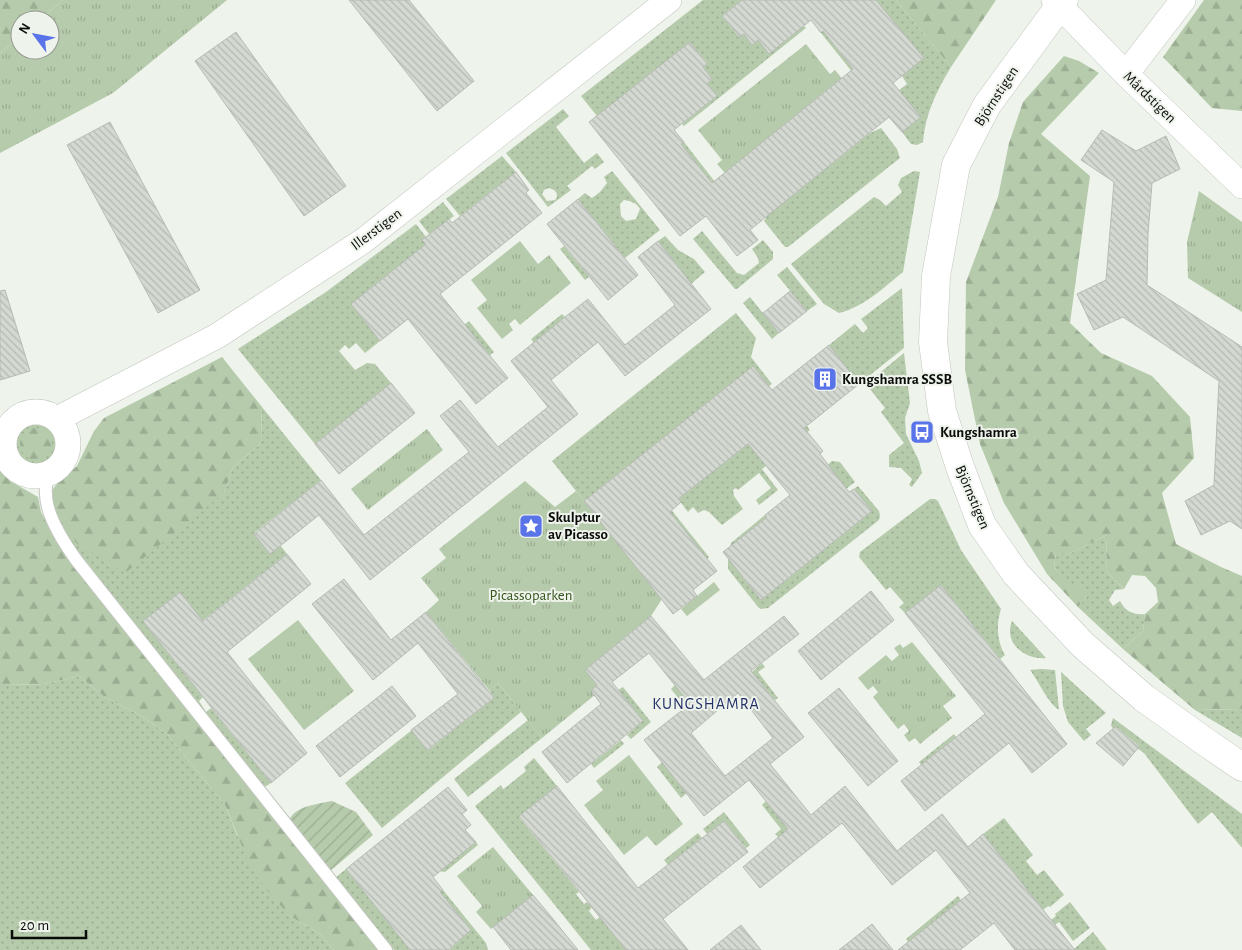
<svg xmlns="http://www.w3.org/2000/svg" width="1242" height="950" viewBox="0 0 1242 950" font-family="'Alegreya Sans',sans-serif">
	<style>
		.grass { fill: url(#grass-dots); fill-rule: evenodd }
		.forest { fill: url(#forest-firs) }
		.park { fill: url(#park-tufts) }
		.garden { fill: url(#garden-furrows) }
		.pitch { fill: #b6cbab }
		.building { fill: url(#building-back-hatch); stroke: #b6bbb4; fill-rule: evenodd }
		.lines { fill: none; stroke-linecap: round; stroke-linejoin: round }
		.lane-casing { stroke: #c2c7bf; stroke-width: 14 }
		.street-casing { stroke: #c2c7bf; stroke-width: 26 }
		.secondary-casing { stroke: #c2c7bf; stroke-width: 29 }
		.lane { stroke: #fff; stroke-width: 12 }
		.street { stroke: #fff; stroke-width: 25 }
		.secondary { stroke: #fff; stroke-width: 28 }
		.labels { text-anchor: middle; stroke-width: 4; stroke-linejoin: round; paint-order: stroke }
		.street-label { font-size: 15px; fill: #0a0c0a; stroke: #eef3eb }
		.poi-label { font-size: 15px; font-weight: bold; fill: #0a0c0a; stroke: #eef3eb; text-anchor: start }
		.park-label { font-size: 15px; fill: #35551d; stroke: #eef3eb }
		.neighbourhood-label { font-size: 16px; letter-spacing: 1px; fill: #233068; stroke: #eef3eb }
	</style>
	<defs>
		<pattern id="grass-dots" width="8" height="8" patternUnits="userSpaceOnUse" patternTransform="scale(1.25)"><rect width="8" height="8" fill="#b6cbab"/><path d="M2 2h.1M6 6h.1" fill="none" stroke="#9bad92" stroke-width="1.8" stroke-linecap="round"/></pattern>
		<pattern id="forest-firs" width="22" height="20" patternUnits="userSpaceOnUse" patternTransform="scale(1.25)"><rect width="22" height="20" fill="#b6cbab"/><path d="M5 1l3.5 6h-7zM16 11l3.5 6h-7z" fill="#9bad92"/></pattern>
		<pattern id="park-tufts" width="24" height="20" patternUnits="userSpaceOnUse" patternTransform="scale(1.25)"><rect width="24" height="20" fill="#b6cbab"/><path d="M3 7l-1-3M5 7V3M7 7l1-3M15 17l-1-3M17 17v-4M19 17l1-3" fill="none" stroke="#9bad92"/></pattern>
		<pattern id="garden-furrows" width="10" height="10" patternUnits="userSpaceOnUse" patternTransform="scale(1.25)"><rect width="10" height="10" fill="#b6cbab"/><path d="M-1 1l2-2M0 10L10 0M9 11l2-2" fill="none" stroke="#9bad92"/></pattern>
		<pattern id="building-back-hatch" width="6" height="6" patternUnits="userSpaceOnUse" patternTransform="scale(1.25)"><rect width="6" height="6" fill="#d4d9d2"/><path d="M-1 5l2 2M0 0l6 6M5-1l2 2" fill="none" stroke="#b5b9b3"/></pattern>
	</defs>
	<rect width="100%" height="100%" fill="#eef3eb"/>
	<path class="grass" d="M703,0H742L722,16L739,37L744,34L752,45L758,40L804,26L806,28L684,126L682,124L717,96L707,84L712,79L703,67L707,63L690,42L597,116L581,96Z
		M876,0H896L951,67C937,90 925,114 923,142L917,145L911,144L902,132L920,117L899,90L907,84L902,76L923,58Z
		M823,31L868,87L869,93L821,33Z
		M563,109L569,116L556,127L584,163L597,153L604,162L595,169L592,166L567,186L571,190L548,207L506,153ZM549,188C555,190 557,191 557,197L555,200L547,201L542,194L544,190Z
		M881,128L897,149L900,158L788,247H785L764,221L768,215L870,133Z
		M684,142L719,187L717,189L681,144Z
		M502,156L516,172L460,216L446,199Z
		M612,171L660,230L625,258L578,199L585,193L592,198L600,192L607,183L604,177ZM624,200C631,201 637,203 640,209L636,219L626,221L621,216L620,204Z
		M914,171L920,172L903,272C883,288 864,307 839,313L824,304L791,264L874,197L880,200L886,206L902,192L898,185L901,178Z
		M443,202L454,216L429,234L419,221Z
		M416,224L426,237L422,240L426,244L351,304L380,341L365,353L356,343L349,349L345,345L339,351L355,370L367,363L375,364L391,383L315,444L238,349L326,292Z
		M702,231L737,273L744,275L759,263L758,258L752,249L763,240L773,252V259L737,289H735L693,239Z
		M665,236L678,250L694,259L705,272L691,284L658,241Z
		M564,246L589,277L585,280L560,249Z
		M787,267L817,304L807,311L777,275Z
		M902,288L904,348L859,384L829,345L855,324L863,333L868,328L861,319Z
		M750,297L779,333L772,339L743,303Z
		M736,313L756,338L751,357L772,384L769,386L753,366L584,501L552,461Z
		M562,314L565,317L534,343L531,339Z
		M469,321L494,352L489,356L464,325Z
		M904,353L910,403L905,418L906,434L919,461L922,473L912,487L909,485L912,479L901,468L889,467V455L904,443L881,412L885,408L866,384Z
		M776,388L810,430L762,469L778,490L759,505L756,500L771,488L759,473L738,490L736,488L733,490L734,496L743,509L722,525L709,512L704,510L698,513L693,507L688,512L678,499L779,419Z
		M262,407L321,480L254,533L270,554L280,545L287,554L202,621L180,592L143,621L203,697L199,701L206,712L211,708L271,783L263,788L73,545L54,510L224,493L233,467L261,443Z
		M13 444a22 22 0 1 1 44 0a22 22 0 1 1-44 0Z
		M832,461L840,462L855,482L846,489L841,481L822,470Z
		M858,486L879,511L880,516L879,520L768,608L761,609L758,607L728,569V554L731,543L765,515L767,517L743,578L761,600L872,511L854,489Z
		M930,499H935L938,501L961,550L1001,609C996,624 997,642 1005,655L1000,659L941,585L905,613L899,607L904,603L890,587L886,590L859,557L860,552Z
		M669,507L709,557L707,559L667,509Z
		M1107,535L1106,571L1124,589L1115,590L1109,600L1113,606L1120,601C1126,612 1133,615 1145,614L1143,631L1123,649L1078,607L1087,596L1069,584L1054,568L1056,551L1069,554Z
		M1012,621L1046,658C1026,660 1003,644 1012,621Z
		M762,663L765,667L758,672L778,698L775,700L752,672Z
		M1041,669L1055,670L1059,710C1048,703 1039,682 1030,670Z
		M1061,672L1106,713L1086,729L1091,735L1084,741L1068,722L1063,706Z
		M79,676L106,698L140,715L167,734L225,805L237,835L290,916L320,934L334,950H0V685L44,684Z
		M498,683L521,712L382,828L345,783L412,730L428,750L494,698L489,690Z
		M675,685L701,718L697,721L671,689Z
		M623,687L651,722L631,739L627,735L643,721L618,690Z
		M1242,709V738L1195,710Z
		M1113,718L1242,814V848L1212,812L1198,824L1144,753L1137,748L1139,746L1116,727L1113,729L1111,725Z
		M528,720L542,738L468,797L454,779Z
		M954,734L956,737L921,765L919,762Z
		M621,740L624,744L594,768L591,764Z
		M534,758L557,786L519,817L579,892L576,894L584,904L587,902L592,907L589,911L596,920L600,917L626,950H591L475,806L501,785L503,789L505,788L526,771L524,767Z
		M662,762L687,793L681,798L657,767Z
		M766,801L789,830L779,838L775,834L781,829L762,805Z
		M724,812L750,845L746,848L724,821L707,834L703,829Z
		M1004,818L1033,855L1026,861L1037,875L1044,870L1064,895L1050,907L1048,906L1043,910L983,834Z
		M698,833L702,838L668,865L664,860Z
		M476,842L478,845L445,872L439,871Z
		M346,869L410,950H394L335,878Z
		M443,890L486,943L488,950H449L459,941L455,936L467,925L440,892Z
		M958,896L961,900L908,942L906,939Z
		M1070,902L1090,928L1073,941L1059,922L1055,925L1051,920L1056,916L1055,914Z
		M1093,932L1107,950H1075L1074,949Z"/>
	<path class="forest" d="M0,0H63L39,20H20V36L0,53Z
		M896,0H996L951,67Z
		M1204,0H1242V111L1212,108L1163,57Z
		M1064,56L1079,61L1099,73L1041,134L1090,176L1070,323L1101,353L1152,376L1190,417L1194,458L1162,493L1176,544L1221,567L1242,576V709L1195,710L1123,649L1143,631L1145,614L1158,602L1156,588L1145,576L1132,575L1124,589L1106,571L1107,535L1069,554L1056,552L1054,568L1069,583L1084,586L1087,596L1078,607L1047,574L1004,503L980,444L965,370L966,282L998,197L1009,143L1023,102Z
		M222,357L262,407L261,443L233,467L224,493L125,573L77,544L54,510L51,492L56,485L77,466L94,431L104,418Z
		M20 444a16 16 0 1 1 32 0a16 16 0 1 1-32 0Z
		M0,471L10,481L38,497L41,512L57,543L378,950H334L320,934L290,916L272,896L252,870L225,805L167,734L140,715L106,698L79,676L44,684L0,685Z"/>
	<path class="park" d="M63,0H227L113,93L0,153V53L20,36V50H50V20H39Z
		M806,44L830,74L835,70L859,99L832,86L725,173L717,164L722,160L698,130Z
		M1199,191L1242,222V312L1188,278L1187,242Z
		M520,241L538,264L549,255L571,283L520,325L515,319L509,324L513,330L502,339L477,308L487,300L471,280Z
		M427,429L443,450L368,510L351,489Z
		M525,481L555,507L576,491L662,599L651,616L585,670L601,690L542,738L498,683L489,690L426,612L439,600L421,578L446,558L439,549Z
		M298,620L354,691L304,730L248,659Z
		M912,642L956,696L943,706L952,718L920,744L915,738L909,742L904,735L909,731L904,724L898,729L873,697L878,692L873,686L868,690L858,678L886,655L892,661L899,655L894,648L900,644L903,648Z
		M629,755L683,824L656,846L647,836L624,855L584,805L603,790L596,781Z
		M493,847L533,895L491,929L476,912L482,906L457,876Z"/>
	<path class="garden" d="M332,801L356,812L373,835L330,871L289,821C294,806 318,804 332,801Z"/>
	<path class="pitch" d="M714,582L720,590L687,616L681,609Z"/>
	<path class="building" d="M349,0H409L474,81L437,111Z
		M742,0H876L924,58L893,83L921,117L902,132L889,117L750,230L758,240L737,256L706,216L680,236L589,122L690,42L707,64L703,67L712,79L707,84L717,96L674,130L684,142L681,144L712,183L853,69L823,31L821,33L811,20L769,54L758,40L752,45L744,34L740,37L722,16Z
		M236,32L346,186L304,216L195,61Z
		M110,122L200,290L158,313L67,145Z
		M1102,130L1136,151L1166,136L1180,169L1152,183L1148,234L1147,285L1242,347V529L1230,521L1201,535L1185,501L1214,485L1219,381L1123,317L1094,330L1077,294L1106,280L1114,182L1081,160Z
		M516,172L529,190L526,193L542,213L440,294L508,378L476,404L408,319L380,341L351,304L426,244L422,240L449,219L452,223Z
		M578,199L638,275L608,300L547,224Z
		M658,241L711,309L625,376L598,342L551,380L578,414L370,580L319,515L270,554L254,534L321,480L364,535L469,452L440,416L460,400L498,447L548,407L511,361L565,317L588,299L625,345L675,305L638,257Z
		M5,290L30,371L0,380V291Z
		M790,291L807,311L779,333L763,313Z
		M829,345L859,384L804,428L823,451L820,454L849,492L854,489L872,511L761,600L723,552L767,517L765,515L790,495L748,444L678,499L681,502L670,512L717,571L693,590L697,596L673,614L584,501L753,366L772,390Z
		M391,383L415,413L339,474L315,444Z
		M287,554L311,584L227,652L307,753L271,783L143,621L180,592L203,621Z
		M344,579L391,640L426,612L494,698L427,750L411,730L458,694L418,643L373,680L312,604Z
		M941,585L1067,744L1032,773L1009,743L925,811L901,781L985,714L905,613Z
		M871,591L894,620L821,680L798,651Z
		M651,616L704,680L784,616L799,634L751,671L804,737L770,764L811,815L845,786L897,851L942,814L968,847L983,834L1075,950H1015L994,923L960,950H898L970,893L936,850L892,885L842,823L760,888L743,867L788,829L749,780L704,816L657,756L644,740L690,704L649,653L612,682L643,721L567,783L542,752L601,704L591,691L597,685L585,670ZM738,693L773,738L725,776L691,733Z
		M392,686L416,716L340,777L316,746Z
		M839,688L898,761L868,786L808,713Z
		M1115,727L1139,747L1123,766L1096,743Z
		M557,786L638,888L724,821L748,852L663,919L688,950H626L519,816Z
		M448,787L467,810L462,814L471,825L465,830L476,842L433,877L443,890L440,892L471,930L448,950H410L346,869Z
		M533,895L549,914L578,950H511L493,927Z
		M872,924L893,950H839Z
		M741,925L761,950H710Z"/>
	<g class="lines">
		<g class="lane-casing">
			<path id="lane" d="M48,474C47,481 45,487 46,494C46,516 64,543 77,561L386,950"/>
		</g>
		<g class="street-casing">
			<path id="street" d="M1054,0L1126,74L1242,186
				M1126,74L1183,0
				M4 444a32 32 0 1 1 64 0a32 32 0 1 1-64 0Z
				M57,419L217,336L363,241L669,0"/>
		</g>
		<g class="secondary-casing">
			<path id="secondary" d="M1064,0L987,105L956,165L936,276L933,342L942,411L960,467L982,525L1016,574L1083,645L1144,698L1207,743L1242,767"/>
		</g>
		<use href="#lane" class="lane"/>
		<use href="#street" class="street"/>
		<use href="#secondary" class="secondary"/>
	</g>
	<defs>
		<g id="building-square" transform="scale(1.25)"><rect x="-9" y="-9" width="18" height="18" rx="4" fill="#5973e9" stroke="#eef3eb"/><path d="M-4-6H4V6H1V3H-1V6H-4ZM-2.5-4.3h1.7v1.8h-1.7ZM.8-4.3h1.7v1.8H.8ZM-2.5-1h1.7V.8h-1.7ZM.8-1h1.7V.8H.8Z" fill="#fff"/></g>
		<g id="bus-square" transform="scale(1.25)"><rect x="-9" y="-9" width="18" height="18" rx="4" fill="#5973e9" stroke="#eef3eb"/><path d="M-5-6H5V4H4V6H2V4H-2V6H-4V4H-5ZM-3.5-4V0h7V-4ZM-3.5 1.2v1.5H-2V1.2ZM2 1.2v1.5H3.5V1.2Z" fill="#fff"/></g>
		<g id="sight-square" transform="scale(1.25)"><rect x="-9" y="-9" width="18" height="18" rx="4" fill="#5973e9" stroke="#eef3eb"/><path d="M0-6L1.8-2.2L6-1.7L2.9 1.2L3.7 5.4L0 3.3L-3.7 5.4L-2.9 1.2L-6-1.7L-1.8-2.2Z" fill="#fff"/></g>
	</defs>
	<g fill-rule="evenodd">
		<use href="#building-square" x="825" y="379"/>
		<use href="#bus-square" x="922" y="432"/>
		<use href="#sight-square" x="531" y="526"/>
	</g>
	<g class="labels">
		<g class="street-label">
			<text transform="translate(996 96) rotate(-57)" y="5">Björnstigen</text>
			<text transform="translate(1150 97) rotate(44)" y="5">Mårdstigen</text>
			<text transform="translate(376 229) rotate(-37)" y="5">Illerstigen</text>
			<text transform="translate(973 497) rotate(67)" y="5">Björnstigen</text>
		</g>
		<g class="poi-label">
			<text x="842" y="384">Kungshamra SSSB</text>
			<text x="940" y="437">Kungshamra</text>
			<text x="548" y="522">Skulptur<tspan x="548" dy="17">av Picasso</tspan></text>
		</g>
		<g class="park-label">
			<text x="531" y="600">Picassoparken</text>
		</g>
		<g class="neighbourhood-label">
			<text x="706" y="709">KUNGSHAMRA</text>
		</g>
	</g>
	<g transform="translate(35 35) rotate(302)"><circle r="24" fill="#eef3eb" stroke="#939791"/>
	<path d="M0-4L9 19L0 12L-9 19Z" fill="#5973e9"/>
	<text y="-8" font-size="14" font-weight="bold" text-anchor="middle" fill="#0a0c0a">N</text>
	</g>
	<path d="M12 930v8h74v-8" fill="none" stroke="#0a0c0a" stroke-width="2.5"/>
	<text x="20" y="930" font-size="15" fill="#0a0c0a" stroke="#eef3eb" stroke-width="4" paint-order="stroke">20 m</text>
</svg>
